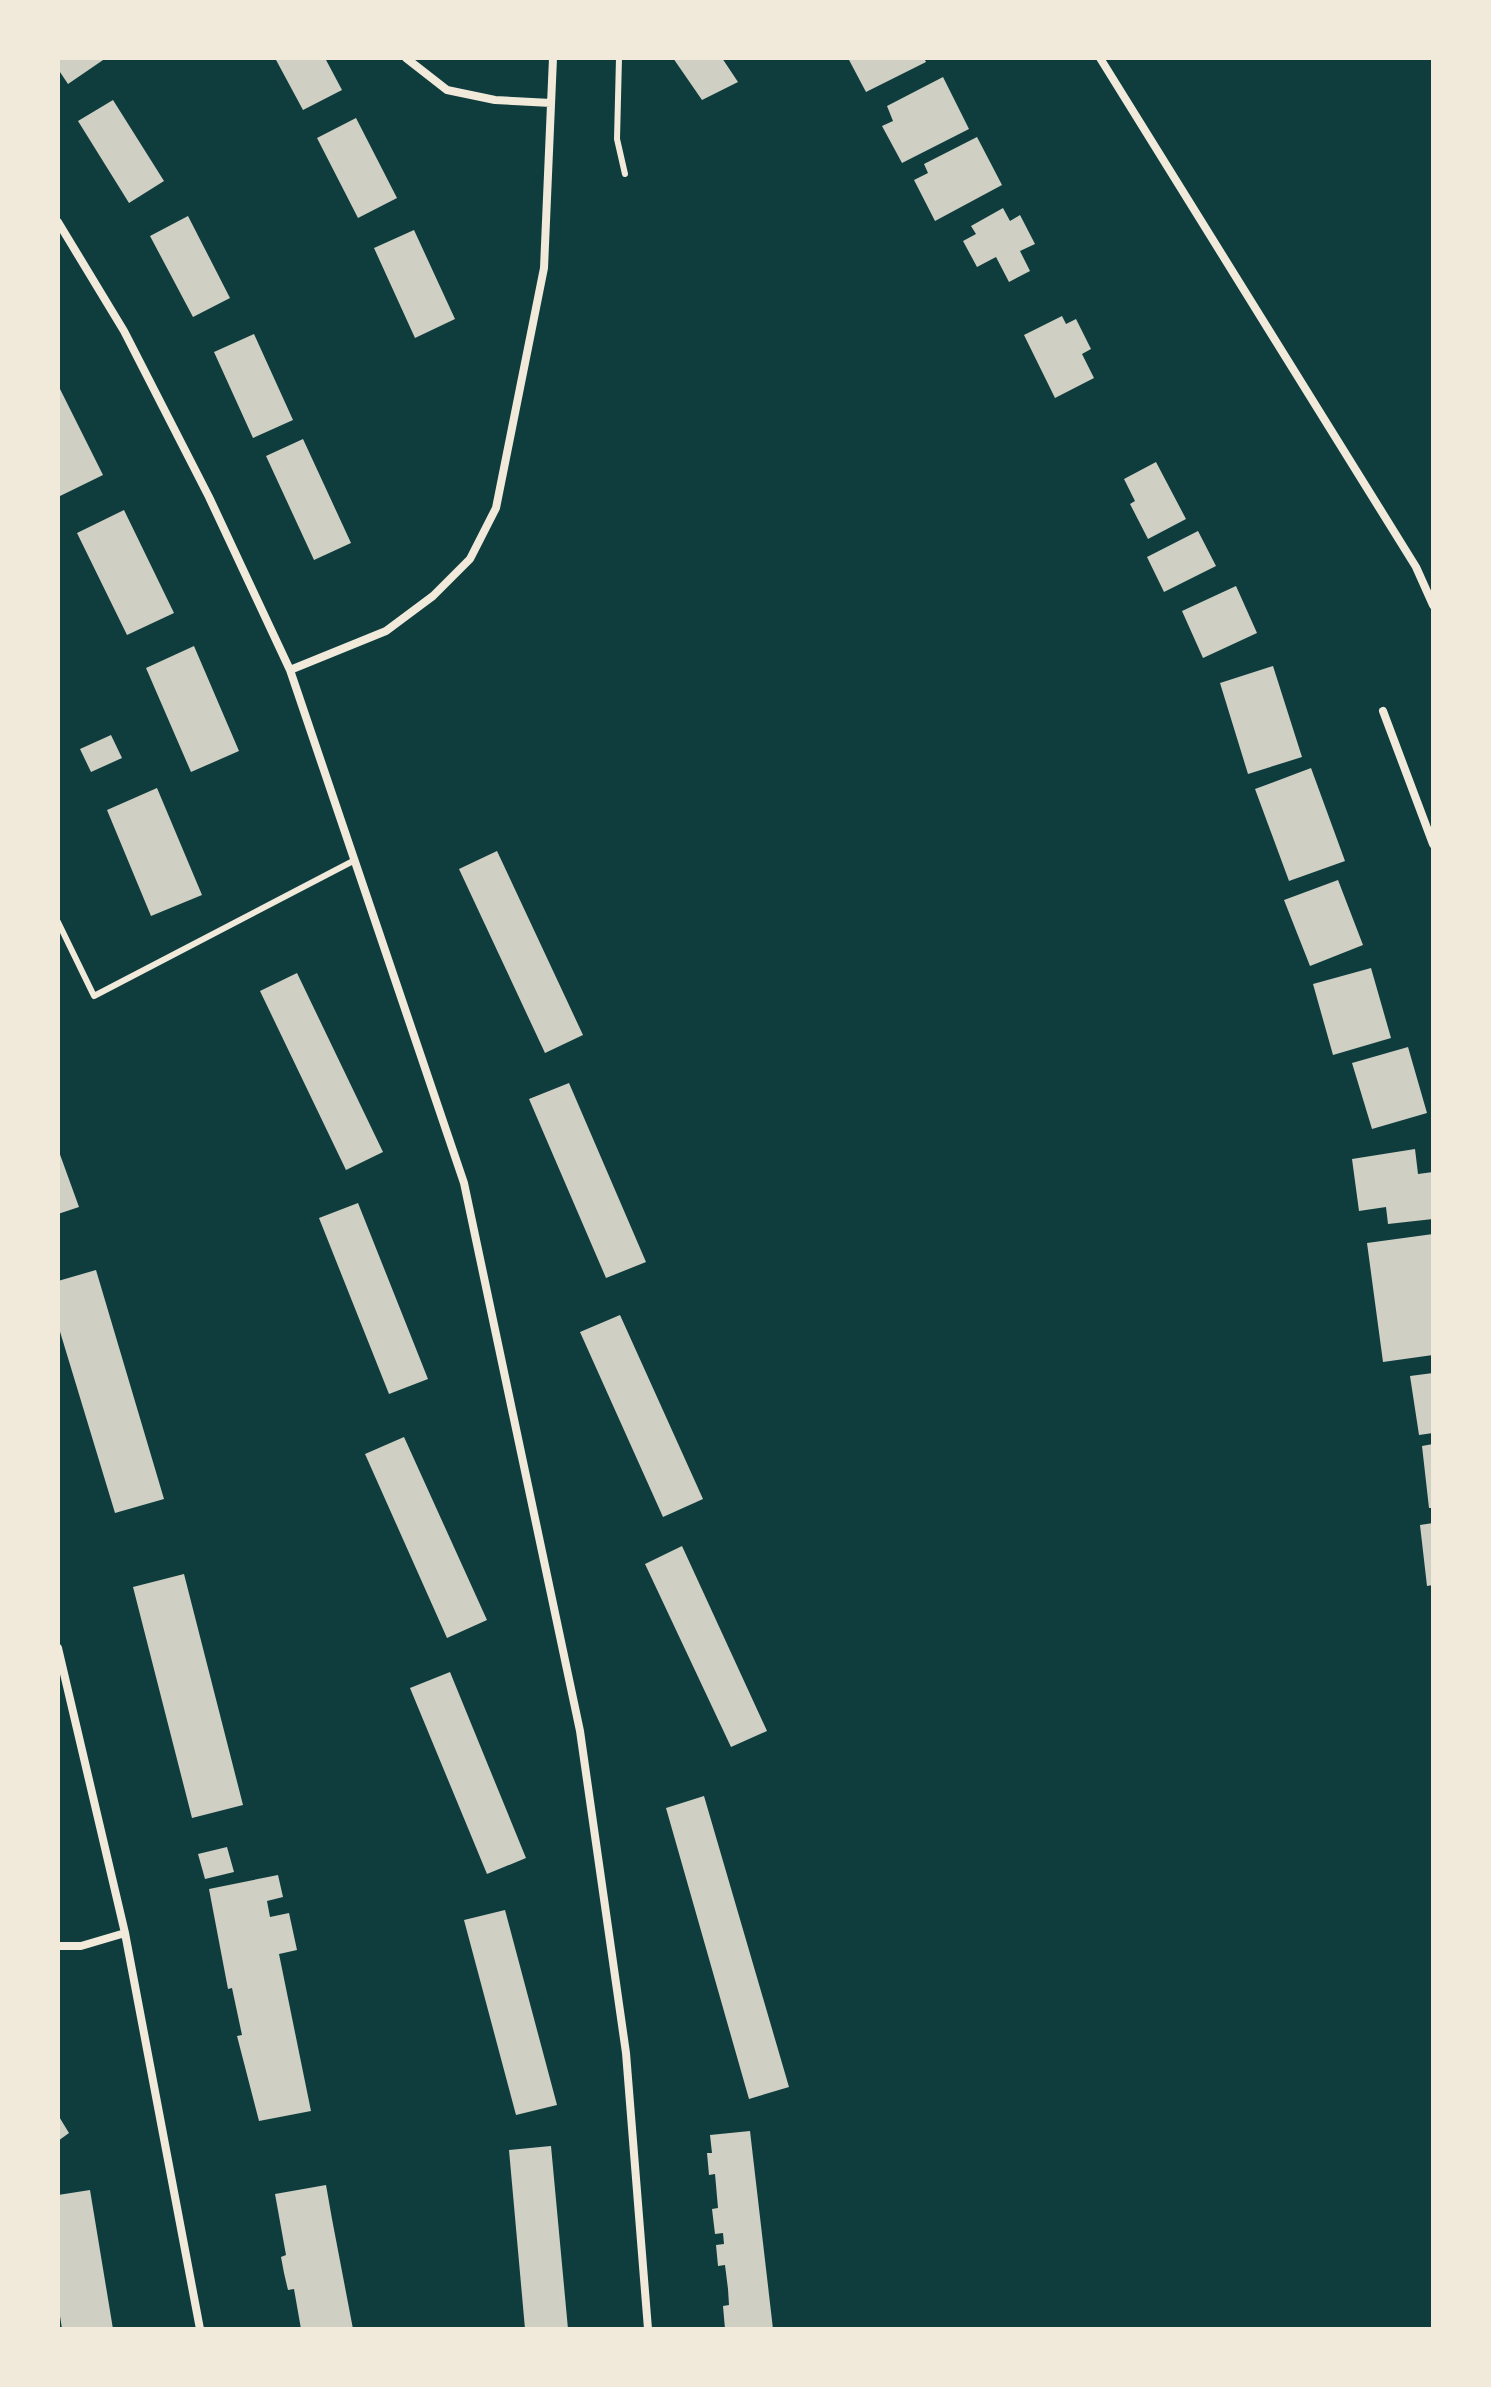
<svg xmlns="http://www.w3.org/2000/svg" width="1491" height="2387" viewBox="0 0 1491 2387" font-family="'Fira Sans',sans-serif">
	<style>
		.building { fill: #cfcfc3 }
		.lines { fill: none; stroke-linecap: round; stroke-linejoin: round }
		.service { stroke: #f1e9da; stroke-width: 6 }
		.minor { stroke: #f1e9da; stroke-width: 8 }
	</style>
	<rect width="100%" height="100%" fill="#0f3d3e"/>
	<path class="building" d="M58,58H106L68,84L58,69Z
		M275,58H325L342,90L303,110Z
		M673,58H722L738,82L702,100Z
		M848,58H924L926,62L866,92Z
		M943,77L969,129L902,163L882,126L893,121L887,106Z
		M113,100L164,181L129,203L78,121Z
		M356,118L397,198L358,218L317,138Z
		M977,137L1002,185L935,221L914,180L928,173L924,164Z
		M1003,208L1010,221L1020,215L1035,244L1020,251L1030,271L1009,282L996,257L977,267L963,241L976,234L971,226Z
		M188,216L230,298L193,317L150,236Z
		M414,230L455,319L415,338L374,248Z
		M1062,316L1066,324L1076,319L1091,349L1082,354L1094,378L1055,398L1024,335Z
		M254,334L293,420L253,438L214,352Z
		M58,385L103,475L58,497Z
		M303,439L351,543L314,560L266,456Z
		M1156,462L1186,519L1148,539L1130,504L1135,501L1124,479Z
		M124,510L174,613L127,635L77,533Z
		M1198,531L1216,566L1164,592L1147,557Z
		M1236,586L1257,633L1203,658L1182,611Z
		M194,646L239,751L191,772L146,668Z
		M1273,666L1302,757L1248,774L1220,683Z
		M111,735L122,758L91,772L80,749Z
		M1311,768L1345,861L1289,881L1255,789Z
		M157,788L202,895L151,916L107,810Z
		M497,851L583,1035L545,1053L459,869Z
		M1338,880L1363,945L1310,966L1284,900Z
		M1371,968L1391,1038L1333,1055L1313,984Z
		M297,973L383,1152L346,1170L260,991Z
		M1408,1047L1427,1113L1372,1129L1352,1063Z
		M569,1083L646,1262L606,1278L529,1099Z
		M58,1149L79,1207L58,1214Z
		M1415,1149L1418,1174L1433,1172V1219L1388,1224L1386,1207L1359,1211L1352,1159Z
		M358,1203L428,1379L389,1394L319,1218Z
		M1433,1234V1355L1383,1362L1367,1243Z
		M96,1270L164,1499L115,1513L58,1325V1281Z
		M620,1315L703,1499L663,1517L580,1332Z
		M1433,1373V1433L1419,1435L1410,1376Z
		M404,1437L487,1620L447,1638L365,1454Z
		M1433,1444V1508H1429L1422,1446Z
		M1433,1523V1585L1427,1586L1420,1525Z
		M682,1546L767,1731L731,1747L645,1564Z
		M184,1574L243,1805L192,1818L133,1587Z
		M450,1672L526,1858L487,1874L410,1688Z
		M704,1796L789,2087L749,2099L666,1808Z
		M227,1847L234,1872L205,1879L198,1854Z
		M278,1875L283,1897L267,1901L270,1917L289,1913L297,1950L279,1954L311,2111L259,2121L237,2036L242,2035L232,1988L228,1989L209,1889Z
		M505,1910L557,2105L516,2115L464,1920Z
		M58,2115L69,2133L58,2141Z
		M750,2131L773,2329H725L723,2306L729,2305L728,2289L725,2265L718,2266L716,2245L724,2244L723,2233L715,2234L712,2209L718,2208L715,2174L709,2175L707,2153H712L710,2135Z
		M551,2146L568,2329H525L509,2150Z
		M326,2185L332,2219L353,2329H301L294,2289L288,2290L284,2273L281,2257L286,2255L275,2194Z
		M90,2190L113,2329H62L58,2303V2195Z"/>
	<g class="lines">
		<path class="service" d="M619,58L617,139L625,174
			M58,922L94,996L355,860"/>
		<path class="minor" d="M406,58L447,90L495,100L551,103
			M1100,58L1416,567L1433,605
			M58,222L124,331L209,497L290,670L464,1183L580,1731L626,2053L648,2329
			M290,670L386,631L433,596L470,559L496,508L544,268L553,58
			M1383,711L1433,844
			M58,1648L125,1933L200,2329
			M58,1946H81L125,1933"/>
	</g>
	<rect width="1491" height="2387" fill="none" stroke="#f1e9da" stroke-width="120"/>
</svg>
